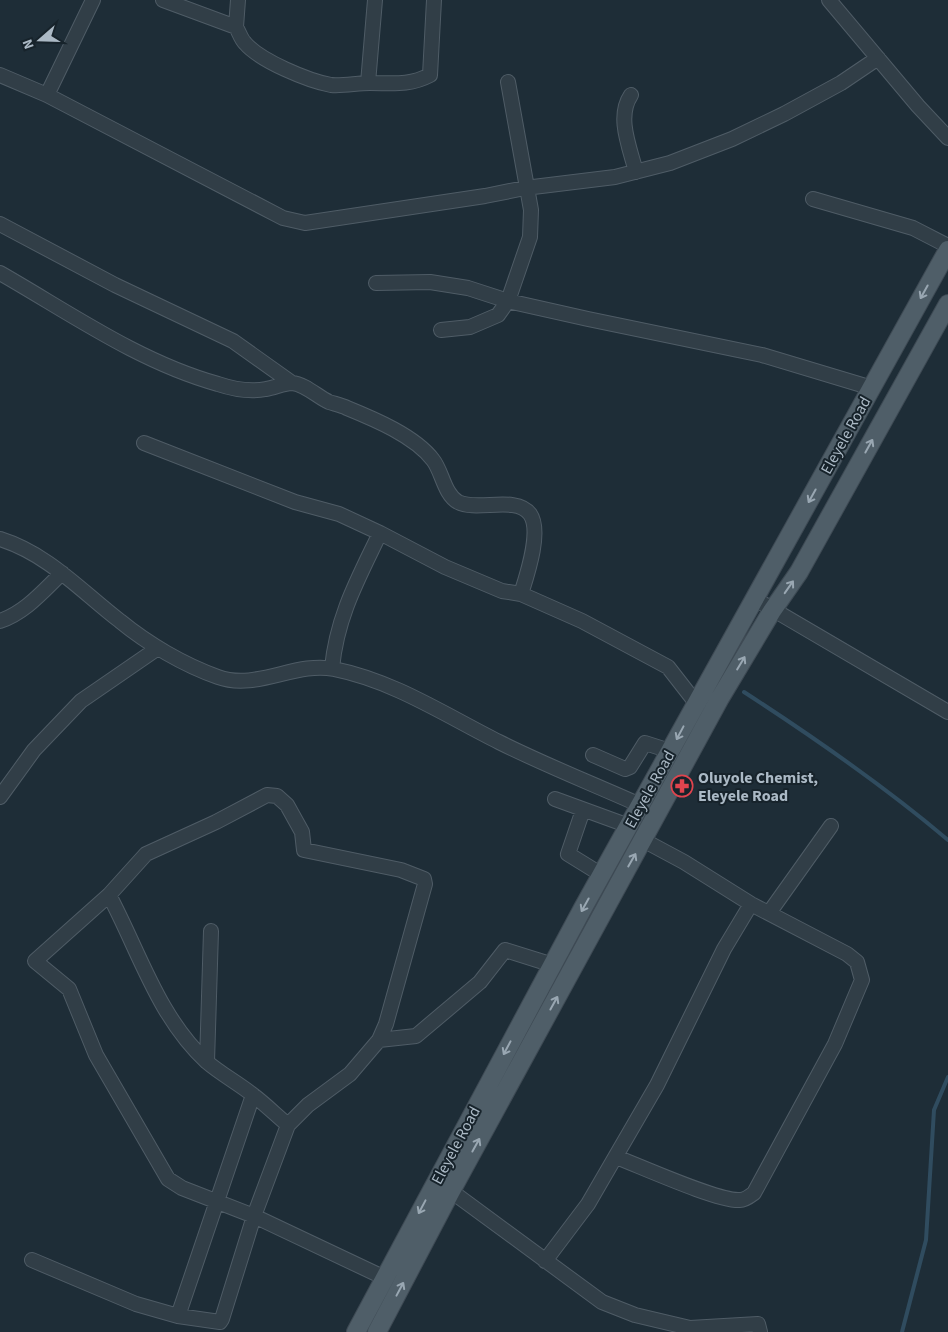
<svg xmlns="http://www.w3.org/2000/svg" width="948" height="1332" viewBox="0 0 948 1332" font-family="'Source Sans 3',sans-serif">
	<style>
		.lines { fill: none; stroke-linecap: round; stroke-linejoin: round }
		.stream { stroke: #304c5f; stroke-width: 4 }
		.minor-casing { stroke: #4f5c66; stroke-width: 16 }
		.major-casing { stroke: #3e4a54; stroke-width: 20 }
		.minor { stroke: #313e47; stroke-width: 14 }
		.major { stroke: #4f5e68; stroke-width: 18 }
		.oneway { stroke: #99a7b2 }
		.labels { text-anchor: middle; stroke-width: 4; stroke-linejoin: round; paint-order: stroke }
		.street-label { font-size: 16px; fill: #abb9c5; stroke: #17232b }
		.poi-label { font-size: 16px; font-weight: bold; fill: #abb9c5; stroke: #17232b; text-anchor: start }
	</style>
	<rect width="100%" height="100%" fill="#1e2d37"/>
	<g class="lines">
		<path class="stream" d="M744,692C815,738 883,785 948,840
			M902,1332L926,1240L934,1110L948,1077"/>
		<g class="minor-casing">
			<path id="minor" d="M163,0L236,27C239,32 241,39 245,43C260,61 309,81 331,85C344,86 357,83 370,83C392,83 409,86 430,75L434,0
				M829,0L918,106L948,138
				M236,27L238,0
				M0,75L47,95L283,218L305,223L485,196L525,188L615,177L670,163L732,139L784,114L841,83L878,58
				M368,83L375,0
				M47,95L93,0
				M631,95C616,117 630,148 636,172
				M813,199L913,228L948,246
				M0,224L115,285L233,341L292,383
				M0,273C70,313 139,362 218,384C233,389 251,392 266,389C274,388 284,383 292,383C305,384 318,397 329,402C335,404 341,405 347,408C374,419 415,436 433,460C442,471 444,494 458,502C477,512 516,495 530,514C542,531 527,575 521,594
				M376,283L430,282L468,288L508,301L588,319L762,355L872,388
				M441,330L470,327L498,315L508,301L530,237L531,210L508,82
				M144,443L295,502L339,514L380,533L445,567L502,591L521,594L582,621L668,667L696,703
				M0,539C48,554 81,591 120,621C148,644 184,665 218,677C256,691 296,661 334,669C394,681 445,715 499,742C545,765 593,784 640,805
				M755,599L948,712
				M0,621C26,612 43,591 62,573
				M332,668C337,616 358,579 380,533
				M593,755L625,769L630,767L645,743L670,751
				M0,797L34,750L81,701L158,648
				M555,799L629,826
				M583,810L568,854L602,875
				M109,895C139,951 158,1017 207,1062C221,1074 238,1083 253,1095C265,1104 276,1115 288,1125
				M769,913L831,826
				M379,1040L416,1036L480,982L505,950L553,965
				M207,1062L211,931
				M616,1157C640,1166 719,1202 740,1200C745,1200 750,1196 754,1193L835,1044L862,980L857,962L847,954L751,904L684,862L643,840
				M451,1191L602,1302L635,1315L690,1328L758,1324L760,1332
				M32,1260L136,1304L178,1316L220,1322L222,1319L254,1216L288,1125L308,1105L350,1074L379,1040L386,1024L425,884L424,879L401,870L304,850L302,832L287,805L277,796L267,795L216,822L146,854L109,895L35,961L69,989L96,1055L168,1179L182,1188L254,1216L385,1278
				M545,1261L588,1204L657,1085L724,949L751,904
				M178,1316L253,1095"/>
		</g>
		<g class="major-casing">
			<path id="major" d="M356,1332L583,908L948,250
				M377,1332L451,1191L720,698L772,611L799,572L948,304"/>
		</g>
		<use href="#minor" class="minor"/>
		<use href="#major" class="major"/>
	</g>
	<defs><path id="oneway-shaft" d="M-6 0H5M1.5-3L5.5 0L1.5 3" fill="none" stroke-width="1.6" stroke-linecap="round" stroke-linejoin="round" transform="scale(1.25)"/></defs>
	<g class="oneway">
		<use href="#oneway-shaft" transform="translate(924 292) rotate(119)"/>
		<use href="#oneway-shaft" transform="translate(869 446) rotate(-61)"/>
		<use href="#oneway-shaft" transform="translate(812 496) rotate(119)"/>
		<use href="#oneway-shaft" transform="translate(789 587) rotate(-55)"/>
		<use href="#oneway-shaft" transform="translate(741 663) rotate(-59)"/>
		<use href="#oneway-shaft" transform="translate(680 733) rotate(118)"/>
		<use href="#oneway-shaft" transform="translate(632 860) rotate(-60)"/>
		<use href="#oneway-shaft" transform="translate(585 905) rotate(119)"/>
		<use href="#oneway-shaft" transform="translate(554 1003) rotate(-61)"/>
		<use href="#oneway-shaft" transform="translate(507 1048) rotate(118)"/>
		<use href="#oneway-shaft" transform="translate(476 1145) rotate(-61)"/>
		<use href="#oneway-shaft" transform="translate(422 1207) rotate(118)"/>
		<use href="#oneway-shaft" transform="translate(400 1289) rotate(-62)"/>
	</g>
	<defs>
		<g id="pharmacy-ring" transform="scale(1.125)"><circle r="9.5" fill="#17232b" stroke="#e0444e" stroke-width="1.5"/><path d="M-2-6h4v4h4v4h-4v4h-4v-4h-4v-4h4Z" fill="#e0444e"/></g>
	</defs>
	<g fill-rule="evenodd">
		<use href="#pharmacy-ring" x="682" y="786"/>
	</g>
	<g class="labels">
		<g class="street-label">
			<text transform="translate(845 435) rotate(-61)" y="6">Eleyele Road</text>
			<text transform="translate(649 789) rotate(-61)" y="6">Eleyele Road</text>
			<text transform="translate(455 1145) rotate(-62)" y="6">Eleyele Road</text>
		</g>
		<g class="poi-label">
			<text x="698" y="783">Oluyole Chemist,<tspan x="698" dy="18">Eleyele Road</tspan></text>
		</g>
	</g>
	<g transform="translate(40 40) rotate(250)" stroke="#17232b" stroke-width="4" paint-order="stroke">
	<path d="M0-4L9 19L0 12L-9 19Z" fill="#abb9c5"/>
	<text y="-8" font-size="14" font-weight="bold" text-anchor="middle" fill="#abb9c5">N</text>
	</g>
</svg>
